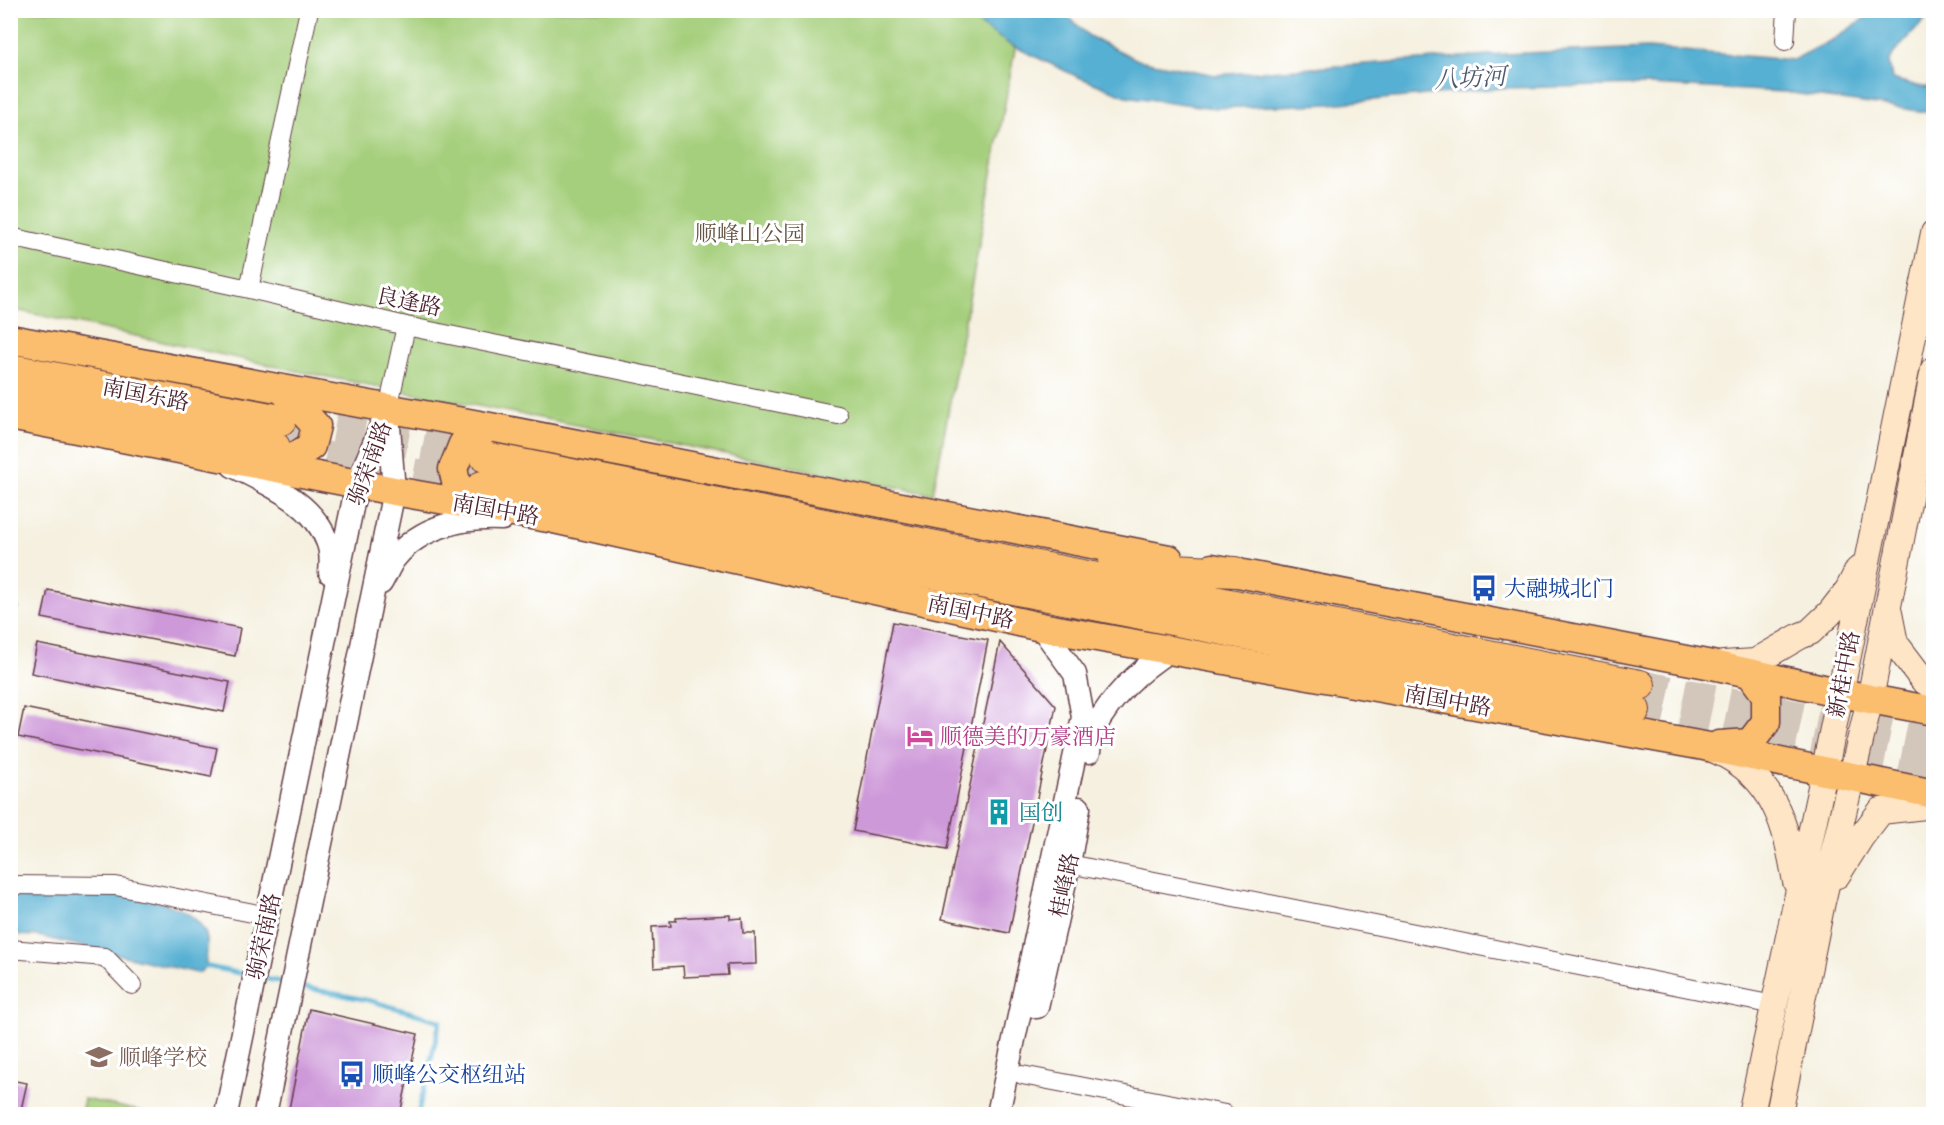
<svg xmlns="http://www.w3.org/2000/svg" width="1944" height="1125" viewBox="0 0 1944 1125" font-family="'IM FELL English','Noto Serif SC',serif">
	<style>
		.green { fill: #a5cf7c; stroke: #787754; stroke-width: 1.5 }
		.water { fill: #56b0d3; stroke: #50687f; stroke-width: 1.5 }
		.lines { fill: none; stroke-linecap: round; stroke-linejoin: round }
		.stream { stroke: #56b0d3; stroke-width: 4.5 }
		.building { fill: #ce99d9 }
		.trunk-tunnel { stroke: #d3c6bb; stroke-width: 30; stroke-dasharray: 30 15; stroke-linecap: butt }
		.minor-casing { stroke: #643e46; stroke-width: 20 }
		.tertiary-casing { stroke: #643e46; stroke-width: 25 }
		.secondary-casing { stroke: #643e46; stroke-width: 28 }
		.primary-casing { stroke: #643e46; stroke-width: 31 }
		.trunk-casing { stroke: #643e46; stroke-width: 32 }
		.minor { stroke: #fff; stroke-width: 18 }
		.tertiary { stroke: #fff; stroke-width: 22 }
		.secondary { stroke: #fde5c5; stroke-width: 26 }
		.primary { stroke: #fbbd6e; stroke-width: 28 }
		.trunk { stroke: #fbbd6e; stroke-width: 30 }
		.labels { text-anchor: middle; stroke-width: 6; stroke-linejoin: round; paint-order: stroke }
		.park-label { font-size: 22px; fill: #655443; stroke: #fff }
		.street-label { font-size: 22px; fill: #4a1f2b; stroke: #fff }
		.transit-label { font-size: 22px; fill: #164399; stroke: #fff; text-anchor: start }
		.hotel-label { font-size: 22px; fill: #b23c85; stroke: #fff; text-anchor: start }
		.culture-label { font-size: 22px; fill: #0d838f; stroke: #fff; text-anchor: start }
		.education-label { font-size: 22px; fill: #785e54; stroke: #fff; text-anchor: start }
		.water-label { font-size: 24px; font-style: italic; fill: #4f596e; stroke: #fff }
	</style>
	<rect width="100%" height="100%" fill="#fff"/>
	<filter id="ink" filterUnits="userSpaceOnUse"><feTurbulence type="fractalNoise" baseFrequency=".0167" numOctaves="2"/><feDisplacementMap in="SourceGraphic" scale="12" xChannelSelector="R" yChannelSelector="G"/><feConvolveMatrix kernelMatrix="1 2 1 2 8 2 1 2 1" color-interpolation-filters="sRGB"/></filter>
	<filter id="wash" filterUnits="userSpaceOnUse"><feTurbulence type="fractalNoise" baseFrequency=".008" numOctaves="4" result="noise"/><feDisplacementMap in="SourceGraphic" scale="24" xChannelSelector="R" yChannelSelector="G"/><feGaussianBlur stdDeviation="1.35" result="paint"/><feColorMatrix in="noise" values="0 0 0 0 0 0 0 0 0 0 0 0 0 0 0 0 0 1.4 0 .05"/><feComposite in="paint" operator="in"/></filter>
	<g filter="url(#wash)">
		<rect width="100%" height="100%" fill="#f5f0df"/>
		<path class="green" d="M11,11H1022L933,494L302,372L11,309Z
			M84,1099L149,1113V1114H81Z"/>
		<path class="water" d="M960,11H1062L1089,36L1138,60L1215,75L1503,54L1648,48L1793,60L1834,39L1866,17L1872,11H1933L1894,53L1889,62L1892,79L1918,86L1933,88V113L1785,92L1649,85L1502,88L1330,104L1214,108L1126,96L1076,76L1009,44Z
			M102,888C134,896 214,904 207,950C206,960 207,970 197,973L38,936L11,935V891Z"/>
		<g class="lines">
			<path class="stream" d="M200,965L248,975
				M262,978L286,983
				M297,986L372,1001L440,1021L418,1114"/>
		</g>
		<g id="blocks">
			<path class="building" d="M10,590L19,608L10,612Z
				M48,590L240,628L235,656L42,618Z
				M893,622L988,640L947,849L853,831Z
				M1000,642L1056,706L1009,933L942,919Z
				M37,644L230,682L224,712L31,673Z
				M24,708L217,748L211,777L18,737Z
				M730,915V919L742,918L743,933H755L756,964L727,965L728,975L684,977L683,966L654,968L652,927L671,926L670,921H676V918Z
				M309,1009L418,1034L400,1114H288Z
				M10,1080L27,1083L20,1114H10Z"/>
		</g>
	</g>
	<g filter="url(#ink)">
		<use href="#blocks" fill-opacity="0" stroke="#643e46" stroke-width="1.5"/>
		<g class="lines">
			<path class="trunk-tunnel" d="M290,421L485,457
				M281,448L481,486
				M1640,685L1934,742
				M1635,710L1934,768"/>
			<g class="minor-casing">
				<path id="minor" d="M309,10L249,289L406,326L838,415
					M1785,41L1787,10
					M10,237L249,289
					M388,409L406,326
					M1069,864L1774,1005
					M10,885L116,886L268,916
					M10,949L105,957L132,985
					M1022,1075L1225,1114"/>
			</g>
			<g class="tertiary-casing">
				<path id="tertiary" d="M233,466C267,484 312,501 327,541C331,550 331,563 330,573
					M381,583C386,575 389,566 395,558C421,526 463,517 502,519
					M1089,752C1090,745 1090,735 1094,729C1112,696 1139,670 1171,650
					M1037,1007L1069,864L1079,808
					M226,1114L357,484L388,409
					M265,1114L394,491L388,413
					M998,1114L1083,717L1075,674L1041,627"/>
			</g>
			<g class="secondary-casing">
				<path id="secondary" d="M1889,613L1895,643L1923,680L1934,687
					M1723,664L1755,662L1800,636L1810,632L1830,613L1848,590L1858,570
					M1717,751C1775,777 1786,825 1796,882
					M1837,875L1861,837L1881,811L1934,805
					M1751,1114L1824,773L1934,233
					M1779,1114L1822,902L1870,699L1934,369"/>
			</g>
			<g class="primary-casing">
				<path id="primary" d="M10,339L490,427L1169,559
					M10,416L394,491L554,519L1041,627L1704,746L1934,794
					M267,463H286L311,446L316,426L283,390
					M484,502L458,490L453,469L463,444L490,427
					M1212,568L1712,665L1870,699L1934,711
					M1719,745L1750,743L1766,722V695L1750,673"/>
			</g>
			<g class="trunk-casing">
				<path id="trunk" d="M10,369L281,420
					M10,397L275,447
					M485,457L1640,685
					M482,486L1635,710
					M1113,566L1235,572"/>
			</g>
			<use href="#minor" class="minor"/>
			<use href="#tertiary" class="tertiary"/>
			<use href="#secondary" class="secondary"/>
			<use href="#primary" class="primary"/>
			<use href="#trunk" class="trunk"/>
		</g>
	</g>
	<defs>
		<g id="bus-bare" transform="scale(2.07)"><path d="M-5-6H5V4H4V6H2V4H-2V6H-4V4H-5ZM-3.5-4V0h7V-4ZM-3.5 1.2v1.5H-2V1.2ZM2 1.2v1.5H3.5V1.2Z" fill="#1a4fb4" stroke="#fff" stroke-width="2.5" paint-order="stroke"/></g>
		<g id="hotel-bare" transform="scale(2.07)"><path d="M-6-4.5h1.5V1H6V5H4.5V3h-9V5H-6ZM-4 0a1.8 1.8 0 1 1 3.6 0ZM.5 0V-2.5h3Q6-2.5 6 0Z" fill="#d1479c" stroke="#fff" stroke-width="2.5" paint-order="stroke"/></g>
		<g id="building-bare" transform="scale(2.07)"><path d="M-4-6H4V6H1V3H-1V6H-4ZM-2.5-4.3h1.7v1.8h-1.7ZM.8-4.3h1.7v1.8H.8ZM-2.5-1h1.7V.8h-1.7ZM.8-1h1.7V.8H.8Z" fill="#0f9aa8" stroke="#fff" stroke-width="2.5" paint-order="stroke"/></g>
		<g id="school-bare" transform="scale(2.07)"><path d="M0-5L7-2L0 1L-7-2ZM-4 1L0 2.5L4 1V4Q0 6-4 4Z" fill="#8d6e63" stroke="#fff" stroke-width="2.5" paint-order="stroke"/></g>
	</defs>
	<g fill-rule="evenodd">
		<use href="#bus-bare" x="1484" y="588"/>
		<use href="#hotel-bare" x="920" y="736"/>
		<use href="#building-bare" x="999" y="812"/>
		<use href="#school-bare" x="99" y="1057"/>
		<use href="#bus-bare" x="352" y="1074"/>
	</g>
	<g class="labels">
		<g class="park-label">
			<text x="750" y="241">顺峰山公园</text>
		</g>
		<g class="street-label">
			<text transform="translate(409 301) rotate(12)" y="8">良逢路</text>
			<text transform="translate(146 394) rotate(11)" y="8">南国东路</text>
			<text transform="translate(369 463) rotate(-70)" y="8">驹荣南路</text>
			<text transform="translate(496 509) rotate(10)" y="8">南国中路</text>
			<text transform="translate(971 611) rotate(12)" y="8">南国中路</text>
			<text transform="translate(1843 674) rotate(-79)" y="8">新桂中路</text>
			<text transform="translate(1448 700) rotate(10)" y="8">南国中路</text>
			<text transform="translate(1064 885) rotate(-78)" y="8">桂峰路</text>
			<text transform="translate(263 936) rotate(-78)" y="8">驹荣南路</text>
		</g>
		<g class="transit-label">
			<text x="1504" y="596">大融城北门</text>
			<text x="372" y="1082">顺峰公交枢纽站</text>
		</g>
		<g class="hotel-label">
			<text x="940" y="744">顺德美的万豪酒店</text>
		</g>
		<g class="culture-label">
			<text x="1019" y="820">国创</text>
		</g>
		<g class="education-label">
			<text x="119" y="1065">顺峰学校</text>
		</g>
		<g class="water-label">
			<text transform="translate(1470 78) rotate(-3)" y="8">八坊河</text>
		</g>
	</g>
	<rect width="1944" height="1125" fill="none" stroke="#fff" stroke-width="36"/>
</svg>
